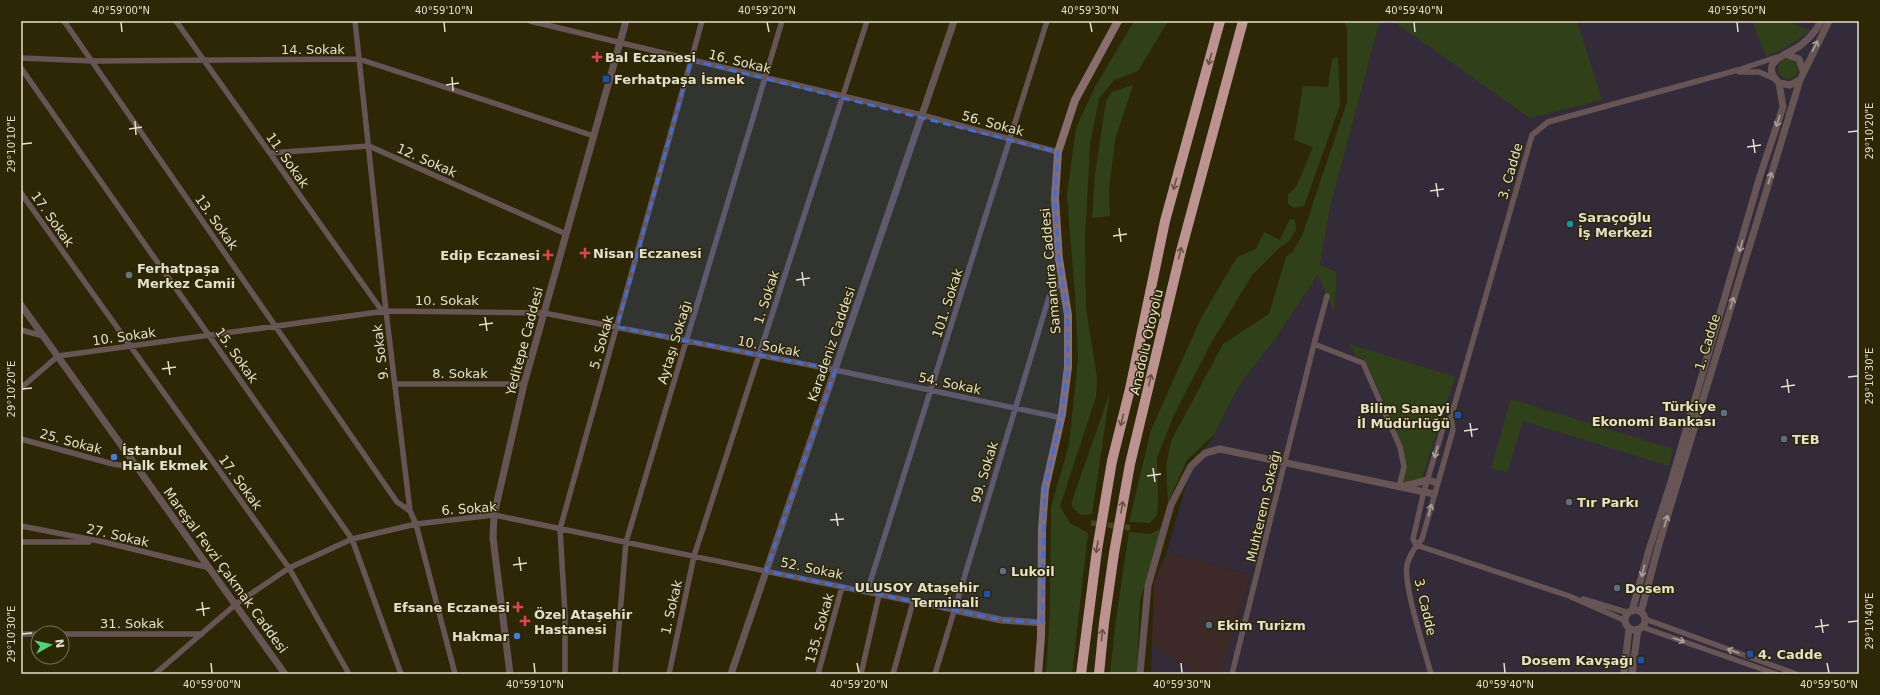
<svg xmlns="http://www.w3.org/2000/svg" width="1880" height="695" viewBox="0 0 1880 695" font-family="'DejaVu Sans',sans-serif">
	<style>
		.commercial { fill: #3d2928 }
		.industrial { fill: #342b3a }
		.green { fill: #304119 }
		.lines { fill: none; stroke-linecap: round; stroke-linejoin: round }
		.minor-tunnel { stroke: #494324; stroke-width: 5.5; stroke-dasharray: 5.5 3; stroke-linecap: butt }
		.minor { stroke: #665554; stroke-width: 5.5 }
		.tertiary { stroke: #665554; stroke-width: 7 }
		.secondary { stroke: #896e6d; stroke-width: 8 }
		.motorway { stroke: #bc9391; stroke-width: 10 }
		.oneway { stroke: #aaa196 }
		.oneway2 { stroke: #67523e }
		.marked { fill: #446bd6; fill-opacity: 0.2; stroke: #446bd6; stroke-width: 3; stroke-dasharray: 8 5; stroke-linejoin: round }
		.ticks { fill: none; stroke: #e2dfcc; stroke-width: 1.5 }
		.health-dot { fill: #e0444e; stroke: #2e2706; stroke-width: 1.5 }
		.transit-dot { fill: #1a4fb4; stroke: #2e2706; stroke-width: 1.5 }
		.culture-dot { fill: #0f9aa8; stroke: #2e2706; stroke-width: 1.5 }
		.worship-dot { fill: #6b7280; stroke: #2e2706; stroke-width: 1.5 }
		.service-dot { fill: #5c6f8a; stroke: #2e2706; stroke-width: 1.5 }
		.shop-dot { fill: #3f7fe0; stroke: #2e2706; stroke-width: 1.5 }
		.labels { text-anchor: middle; stroke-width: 3; stroke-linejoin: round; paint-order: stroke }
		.street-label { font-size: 13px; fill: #e2dfcc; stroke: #2e2706 }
		.poi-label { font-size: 13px; font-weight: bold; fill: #e2dfcc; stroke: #2e2706; text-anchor: start }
		.neatline { fill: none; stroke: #e2dfcc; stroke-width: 1.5 }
		.ticks-label { font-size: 10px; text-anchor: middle; fill: #e2dfcc }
	</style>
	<rect width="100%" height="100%" fill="#2e2706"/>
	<path class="commercial" d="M1167,552L1251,575L1221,674H1196L1152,645L1154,582Z"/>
	<path class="industrial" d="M1380,21H1859V674H1221L1251,575L1167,552L1189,474L1214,435L1239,386L1277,336L1318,275L1334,311L1337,272L1320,265L1330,207Z
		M1152,645L1196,674H1151Z"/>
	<path class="green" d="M1134,21H1168L1138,71L1114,80L1099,98L1090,145L1085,239L1086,309L1097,377L1096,397L1060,506L1070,523L1088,533L1072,674H1046L1050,612L1051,507L1069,445L1078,358L1075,294L1067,195L1076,128L1095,87Z
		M1344,21H1380L1330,207L1320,265L1337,272L1334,312L1318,275L1277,336L1239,386L1214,435L1187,460L1168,502L1166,466L1171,441L1223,344L1269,314L1286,257L1293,251L1302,236L1347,102V28Z
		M1393,21H1577L1602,100L1530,118Z
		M1752,21H1788L1810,31L1785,48L1766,56Z
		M1338,57L1340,105L1304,206L1294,208L1288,204V195L1297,185L1313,147L1294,140L1303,86L1328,87L1332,59Z
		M1778 69a10 10 0 1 1 20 0a10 10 0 1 1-20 0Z
		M1133,85L1115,140L1109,189L1110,216L1092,218L1095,174L1106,101L1112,92Z
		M1290,219L1295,220L1296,230L1289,241L1279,248L1252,275L1210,345L1173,417L1157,458L1158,499L1157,515L1150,523L1129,522L1151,430L1201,318L1237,257L1256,249L1264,232L1280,240Z
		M1349,344L1455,377L1422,478L1403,484L1406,466L1395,426L1365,360L1355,355Z
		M1110,392L1092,514L1081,515L1074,509L1071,504Z
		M1511,399L1673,449L1669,466L1523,421L1507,473L1491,468Z
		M1162,528L1140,601L1137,674H1110L1116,619L1129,532L1151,534Z"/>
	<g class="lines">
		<path class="minor-tunnel" d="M1091,523L1132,528"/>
		<path class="minor" d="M64,21L397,502L410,511
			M176,21L382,311
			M355,21L386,311L410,511L416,524L455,674
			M530,21L922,115L1058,152
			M21,58L92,61L359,59L594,136
			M21,68L352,539L401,674
			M1739,72H1759L1775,79
			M270,153L369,146L566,234
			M21,193L289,568L349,674
			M21,330L43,336
			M1314,344L1327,296
			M395,384H524
			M21,388L58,356L386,311L544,313L835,370L1062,418
			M21,439L113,464L138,468
			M21,526L104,542L210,568
			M21,542H89
			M867,592L1047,21
			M1583,599L1629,613
			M1645,619L1796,674
			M1626,621L1569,596L1416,545L1413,539L1424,491L1444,425L1451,417L1532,135L1548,122L1738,70L1777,57
			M1642,627L1776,674
			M21,634H38
			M62,634H202
			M155,674L236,604L289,568L352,539L416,524L494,515L954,610
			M565,674V614L560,529L702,21
			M615,674L626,542L782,21
			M669,674L694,556L867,21
			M818,674L842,587
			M861,674L879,595
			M893,674L913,602
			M935,674L1049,297L1062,280
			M1232,674L1314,344L1363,363L1400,447L1404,467L1399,487
			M1431,674C1425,651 1403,585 1407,565C1409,556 1416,545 1422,539L1453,430L1451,417"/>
		<path class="tertiary" d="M1821,21C1816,31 1810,38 1801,45C1788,55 1757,61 1779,83L1790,85L1800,80L1829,21
			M1785,54L1799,59L1803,71
			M21,305L285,674
			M1404,486L1428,480L1437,483
			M954,610L1001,620L1042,623
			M1625 620a10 10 0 1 1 20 0a10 10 0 1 1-20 0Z
			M1632,611L1649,550L1671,482L1760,176L1783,107L1779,83
			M1641,612L1659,544L1800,80
			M510,674L493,538L494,515L524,384L626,21
			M731,674L954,21
			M1140,674L1148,586L1171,505L1191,466L1205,453L1220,449L1434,494
			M1624,674L1629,628
			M1632,674L1638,629"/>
		<path class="secondary" d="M1038,674L1041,637L1042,529L1045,489L1062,414L1068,367V315L1059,259L1055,198L1058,152L1075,100L1118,21"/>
		<path class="motorway" d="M1081,674L1097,550L1112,461L1130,389L1165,221L1220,21
			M1099,674L1104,623L1114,553L1130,464L1181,251L1243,21"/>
	</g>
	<defs><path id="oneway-shaft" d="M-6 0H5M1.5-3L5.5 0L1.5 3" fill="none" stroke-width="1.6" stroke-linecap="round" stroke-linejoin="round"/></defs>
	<g class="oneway">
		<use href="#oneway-shaft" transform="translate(1815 46) rotate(-63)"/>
		<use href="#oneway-shaft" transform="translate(1778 121) rotate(108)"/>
		<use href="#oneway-shaft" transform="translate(1770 178) rotate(-73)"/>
		<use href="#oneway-shaft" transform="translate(1741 246) rotate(106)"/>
		<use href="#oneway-shaft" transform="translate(1732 303) rotate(-73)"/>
		<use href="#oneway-shaft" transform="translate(1436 452) rotate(106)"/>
		<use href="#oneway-shaft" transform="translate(1430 510) rotate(-75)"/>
		<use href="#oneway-shaft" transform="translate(1666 521) rotate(-73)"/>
		<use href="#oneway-shaft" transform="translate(1643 571) rotate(105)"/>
		<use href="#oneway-shaft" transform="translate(1679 640) rotate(19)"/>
		<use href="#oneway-shaft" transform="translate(1733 651) rotate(-160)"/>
	</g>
	<g class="oneway2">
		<use href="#oneway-shaft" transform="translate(1210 59) rotate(106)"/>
		<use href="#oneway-shaft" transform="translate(1175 184) rotate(105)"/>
		<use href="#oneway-shaft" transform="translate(1180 253) rotate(-76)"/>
		<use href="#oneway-shaft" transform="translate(1150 380) rotate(-77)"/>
		<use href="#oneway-shaft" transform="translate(1122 420) rotate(104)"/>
		<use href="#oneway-shaft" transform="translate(1122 507) rotate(-80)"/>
		<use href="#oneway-shaft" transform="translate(1097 547) rotate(99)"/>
		<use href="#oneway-shaft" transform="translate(1102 635) rotate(-85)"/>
	</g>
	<path class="marked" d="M691,60L1058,152L1055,198L1059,259L1068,315V367L1062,414L1045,489L1042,623L1001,620L766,571L835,370L617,327Z"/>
	<path class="ticks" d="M121,22L122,32M444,22L445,32M767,22L769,32M1090,22L1092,32M1414,22L1415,32M1737,22L1738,32M452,77L453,91M446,85L459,83M135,121L136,135M129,129L142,127M1848,132L1858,131M1753,139L1755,153M22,144L32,143M1747,147L1761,145M1436,183L1438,197M1430,191L1444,189M1119,228L1121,242M1113,236L1127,234M802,272L804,286M796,280L810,278M485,317L487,331M479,325L493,323M168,361L170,375M162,369L176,367M1848,377L1858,376M1787,379L1789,393M1781,387L1795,385M22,389L32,388M1470,423L1472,437M1464,431L1478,429M1153,468L1155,482M1147,476L1161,474M836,513L838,526M830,520L844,519M519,557L521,571M513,565L527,563M202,602L204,616M196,610L210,608M1821,619L1823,633M1848,622L1858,621M1815,627L1829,625M22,634L32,633M211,663L212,673M534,663L535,673M857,663L859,673M1181,663L1182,673M1504,663L1505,673M1827,663L1829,673"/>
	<g class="health-dot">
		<path d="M595 51h4v4h4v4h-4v4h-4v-4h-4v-4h4z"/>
		<path d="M583 247h4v4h4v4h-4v4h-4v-4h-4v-4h4z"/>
		<path d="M546 249h4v4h4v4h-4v4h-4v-4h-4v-4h4z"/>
		<path d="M516 601h4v4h4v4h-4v4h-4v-4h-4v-4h4z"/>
		<path d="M523 615h4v4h4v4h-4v4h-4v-4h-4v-4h4z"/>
	</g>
	<g class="transit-dot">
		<rect x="602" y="75" width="8" height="8" rx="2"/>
		<rect x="1454" y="411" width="8" height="8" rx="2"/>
		<rect x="983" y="590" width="8" height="8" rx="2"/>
		<rect x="1746" y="650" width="8" height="8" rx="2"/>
		<rect x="1637" y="656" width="8" height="8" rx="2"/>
	</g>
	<circle class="culture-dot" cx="1570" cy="224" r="4"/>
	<circle class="worship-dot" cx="129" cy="275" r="4"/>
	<g class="service-dot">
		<circle cx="1724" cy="413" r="4"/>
		<circle cx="1784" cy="439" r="4"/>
		<circle cx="1569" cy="502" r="4"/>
		<circle cx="1003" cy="571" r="4"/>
		<circle cx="1617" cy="588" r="4"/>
		<circle cx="1209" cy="625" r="4"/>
	</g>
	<g class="shop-dot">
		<circle cx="114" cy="457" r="4"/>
		<circle cx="517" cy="636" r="4"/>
	</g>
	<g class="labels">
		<g class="street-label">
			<text x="313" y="54">14. Sokak</text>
			<text transform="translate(740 61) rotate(14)" y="5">16. Sokak</text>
			<text transform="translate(993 123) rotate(15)" y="5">56. Sokak</text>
			<text transform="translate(288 160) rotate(55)" y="5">11. Sokak</text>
			<text transform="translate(427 160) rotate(24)" y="5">12. Sokak</text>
			<text transform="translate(1510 171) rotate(-74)" y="5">3. Cadde</text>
			<text transform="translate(53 219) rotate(55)" y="5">17. Sokak</text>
			<text transform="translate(217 222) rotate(55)" y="5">13. Sokak</text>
			<text transform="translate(1050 271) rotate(-95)" y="5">Samandıra Caddesi</text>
			<text transform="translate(766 297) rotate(-72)" y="5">1. Sokak</text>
			<text x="447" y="305">10. Sokak</text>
			<text transform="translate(947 303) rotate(-72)" y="5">101. Sokak</text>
			<text transform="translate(124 336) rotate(-8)" y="5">10. Sokak</text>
			<text transform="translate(524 341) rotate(-75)" y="5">Yeditepe Caddesi</text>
			<text transform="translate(601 342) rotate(-74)" y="5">5. Sokak</text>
			<text transform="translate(674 342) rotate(-73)" y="5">Aytaşı Sokağı</text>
			<text transform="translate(1146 342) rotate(-77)" y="5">Anadolu Otoyolu</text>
			<text transform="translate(1707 342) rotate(-73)" y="5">1. Cadde</text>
			<text transform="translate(831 344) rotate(-71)" y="5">Karadeniz Caddesi</text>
			<text transform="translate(769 346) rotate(11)" y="5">10. Sokak</text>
			<text transform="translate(380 352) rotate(-97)" y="5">9. Sokak</text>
			<text transform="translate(237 355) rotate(55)" y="5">15. Sokak</text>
			<text x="460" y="378">8. Sokak</text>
			<text transform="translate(950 383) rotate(12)" y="5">54. Sokak</text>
			<text transform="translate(71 441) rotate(15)" y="5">25. Sokak</text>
			<text transform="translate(984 472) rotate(-73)" y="5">99. Sokak</text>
			<text transform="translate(241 482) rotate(54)" y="5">17. Sokak</text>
			<text transform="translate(1263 506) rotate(-77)" y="5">Muhterem Sokağı</text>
			<text transform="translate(469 508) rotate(-4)" y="5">6. Sokak</text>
			<text transform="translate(118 535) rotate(13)" y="5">27. Sokak</text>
			<text transform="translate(812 568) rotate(12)" y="5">52. Sokak</text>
			<text transform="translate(226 570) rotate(54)" y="5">Mareşal Fevzi Çakmak Caddesi</text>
			<text transform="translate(671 607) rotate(-77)" y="5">1. Sokak</text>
			<text transform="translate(1426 607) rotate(77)" y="5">3. Cadde</text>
			<text x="132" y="628">31. Sokak</text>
			<text transform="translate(819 628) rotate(-74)" y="5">135. Sokak</text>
		</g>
		<g class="poi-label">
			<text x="605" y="62">Bal Eczanesi</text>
			<text x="614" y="84">Ferhatpaşa İsmek</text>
			<text x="1578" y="222">Saraçoğlu<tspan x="1578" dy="15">İş Merkezi</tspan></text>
			<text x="593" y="258">Nisan Eczanesi</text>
			<text x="540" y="260" text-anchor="end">Edip Eczanesi</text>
			<text x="137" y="273">Ferhatpaşa<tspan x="137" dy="15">Merkez Camii</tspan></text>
			<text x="1716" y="411" text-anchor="end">Türkiye<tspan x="1716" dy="15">Ekonomi Bankası</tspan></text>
			<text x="1450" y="413" text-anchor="end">Bilim Sanayi<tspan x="1450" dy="15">İl Müdürlüğü</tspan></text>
			<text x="1792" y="444">TEB</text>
			<text x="122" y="455">İstanbul<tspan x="122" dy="15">Halk Ekmek</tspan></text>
			<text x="1577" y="507">Tır Parkı</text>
			<text x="1011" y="576">Lukoil</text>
			<text x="979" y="592" text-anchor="end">ULUSOY Ataşehir<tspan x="979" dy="15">Terminali</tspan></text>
			<text x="1625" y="593">Dosem</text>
			<text x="510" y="612" text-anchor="end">Efsane Eczanesi</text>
			<text x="534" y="619">Özel Ataşehir<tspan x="534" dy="15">Hastanesi</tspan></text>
			<text x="1217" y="630">Ekim Turizm</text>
			<text x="509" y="641" text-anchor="end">Hakmar</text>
			<text x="1758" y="659">4. Cadde</text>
			<text x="1633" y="665" text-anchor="end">Dosem Kavşağı</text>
		</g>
	</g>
	<rect width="1880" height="695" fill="none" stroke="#2e2706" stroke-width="44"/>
	<g transform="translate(50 645) rotate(82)"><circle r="19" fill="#2e2706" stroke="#767155"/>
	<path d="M0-3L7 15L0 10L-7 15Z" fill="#49d778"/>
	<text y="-6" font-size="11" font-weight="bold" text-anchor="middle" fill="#e2dfcc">N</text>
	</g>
	<rect x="22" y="22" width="1836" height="651" class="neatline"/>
	<g class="ticks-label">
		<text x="121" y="14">40°59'00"N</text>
		<text x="444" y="14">40°59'10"N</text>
		<text x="767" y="14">40°59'20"N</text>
		<text x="1090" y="14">40°59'30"N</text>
		<text x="1414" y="14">40°59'40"N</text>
		<text x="1737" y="14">40°59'50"N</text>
		<text transform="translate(1869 131) rotate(-90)" y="4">29°10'20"E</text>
		<text transform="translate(11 144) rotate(-90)" y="4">29°10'10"E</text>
		<text transform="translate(1869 376) rotate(-90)" y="4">29°10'30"E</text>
		<text transform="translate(11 389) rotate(-90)" y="4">29°10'20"E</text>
		<text transform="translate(1869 621) rotate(-90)" y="4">29°10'40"E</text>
		<text transform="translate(11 634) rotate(-90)" y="4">29°10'30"E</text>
		<text x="212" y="688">40°59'00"N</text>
		<text x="535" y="688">40°59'10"N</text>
		<text x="859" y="688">40°59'20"N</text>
		<text x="1182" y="688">40°59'30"N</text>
		<text x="1505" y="688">40°59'40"N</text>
		<text x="1829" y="688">40°59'50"N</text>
	</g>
</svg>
